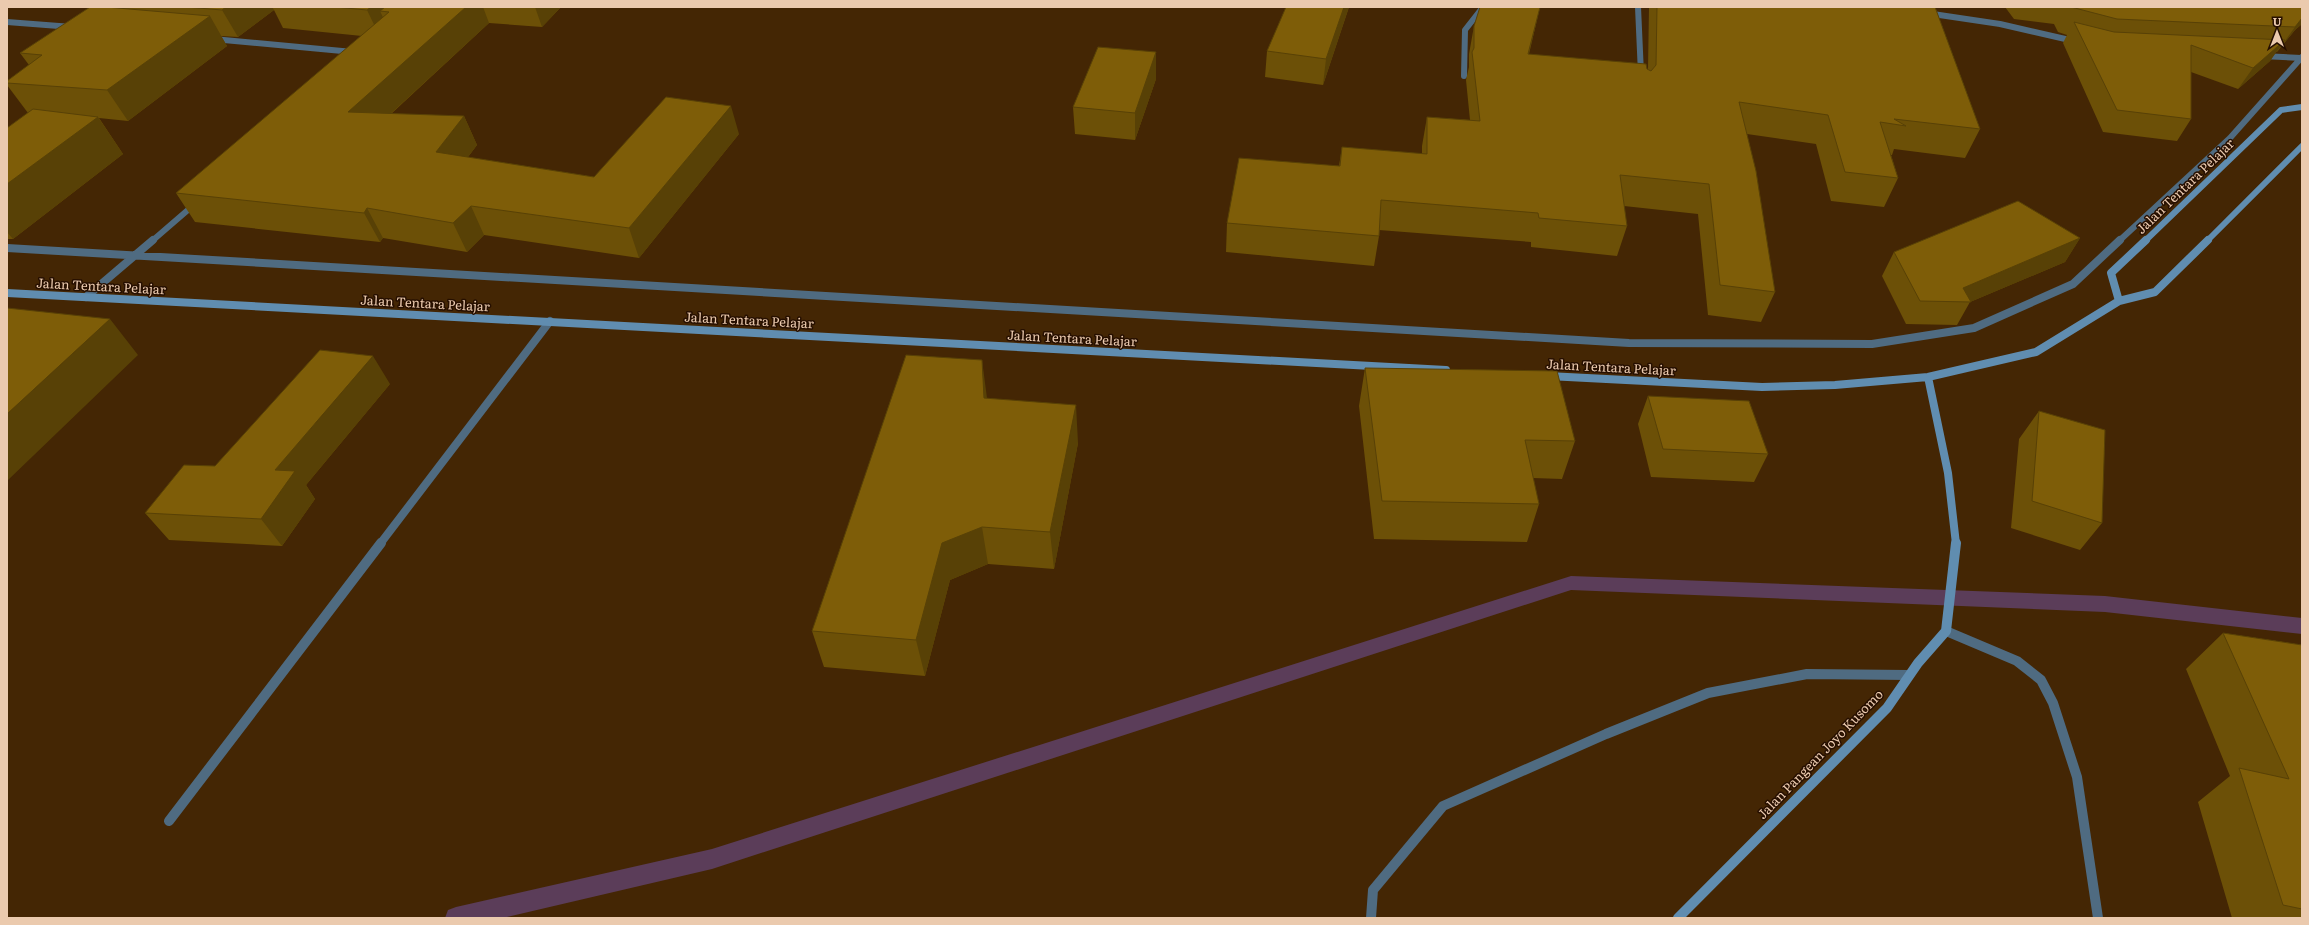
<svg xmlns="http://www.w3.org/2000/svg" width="2309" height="925" viewBox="0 0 2309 925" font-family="Literata,serif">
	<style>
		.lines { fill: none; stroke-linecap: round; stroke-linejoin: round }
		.stream { fill: #5b3d59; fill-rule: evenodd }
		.lane { stroke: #4f6b81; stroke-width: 10 }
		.street-far2 { stroke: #4f6b81; stroke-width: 6 }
		.street-far1 { stroke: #4f6b81; stroke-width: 8 }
		.street { stroke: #4f6b81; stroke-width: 10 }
		.secondary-far2 { stroke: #608db0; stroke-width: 6 }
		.secondary-far1 { stroke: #608db0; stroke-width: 8 }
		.secondary { stroke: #608db0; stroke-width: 10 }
		.wall { fill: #6c5007 }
		.shaded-wall { fill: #584106 }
		.building { fill: #7e5d08; stroke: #584106 }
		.labels { text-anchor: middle; stroke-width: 3; stroke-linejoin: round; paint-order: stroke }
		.street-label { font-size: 13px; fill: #ebcaae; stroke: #260f00 }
	</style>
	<rect width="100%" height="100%" fill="#442604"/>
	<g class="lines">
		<path class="stream" d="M1571,576L2105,596L2302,618V634L2105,612L1571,590L712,869L503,918H445L448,910L456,907L712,849Z"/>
		<path class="lane" d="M1371,918L1373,890L1443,806L1606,734L1708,693L1807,674L1909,675"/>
		<path class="street-far2" d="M1638,7L1641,74
			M1926,13L2000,24L2074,41
			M7,22L72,27
			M213,39L353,52
			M2262,56L2301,58
			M1464,76L1465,30L1483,7
			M152,241L196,203
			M2119,241L2230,138L2302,57"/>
		<path class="street-far1" d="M7,248L1629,343L1872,344L1974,328L2073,284L2120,240
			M86,297L153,240
			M380,544L550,321"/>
		<path class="street" d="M1946,631L2017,661L2041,680L2053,703L2077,777L2098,918
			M169,821L381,543"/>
		<path class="secondary-far2" d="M2145,241L2281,110L2302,107
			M2207,241L2302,146"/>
		<path class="secondary-far1" d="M7,293L1446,370
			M2119,301L2111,273L2146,240
			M1548,376L1762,387L1835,385L1928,377L2036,352L2119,301L2155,292L2208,240
			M1928,377L1948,473L1956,544"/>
		<path class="secondary" d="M1678,918L1887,708L1918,663L1946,631L1956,543"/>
	</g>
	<path class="wall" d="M109,7H561L542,27L489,23L391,114L464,116L477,145L468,157L594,177L739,134L639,258L484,235L467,252L383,238L380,242L195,222L176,193L362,36L283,28L274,10L238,37L221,36L227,46L128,121L99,118L123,154L13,239H7V128L28,113L7,85V81L29,65L20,53Z
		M1349,7L1323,85L1265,77L1267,51Z
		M1540,7L1529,54L1648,69L1649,7H1935L1980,129L1965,158L1894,149L1892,155H1891L1898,178L1884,207L1831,201L1816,144L1747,134L1775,292L1761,322L1708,315L1698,214L1624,206L1627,226L1617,256L1531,247V242L1379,230V236L1374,266L1226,252L1227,223L1339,166L1342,147L1422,154V146L1427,117L1470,120L1466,80L1469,67V54L1474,26Z
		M2005,7H2302V24L2295,30L2277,52H2276L2270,61L2238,89L2191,72V119L2177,141L2103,132L2063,43L2067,35L2058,32L2054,24L2014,19Z
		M1156,52V79L1135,140L1075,134L1073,107Z
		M2080,238L2065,262L1970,302L1957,325L1906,324L1882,276L1894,252Z
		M1365,368L1575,441L1562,479L1533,478L1539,504L1527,542L1374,539L1359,406Z
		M390,384L306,485L315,499L282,546L169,540L145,513Z
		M1648,396L1768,454L1754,482L1651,477L1638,424Z
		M987,398L1078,443L1054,569L988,564L950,580L925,676L824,667L812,631Z
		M2039,411L2102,523L2080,550L2011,528L2019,439Z
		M2223,633L2302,645V918H2232L2198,802L2230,776L2186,669Z"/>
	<path class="shaded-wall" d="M226,7H272L274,10L238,37L222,10Z
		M371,7H417L389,12L380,11L389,30L380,37L367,10Z
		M466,7H483L489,23L362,140L348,112Z
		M535,7H561L542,27Z
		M1344,7H1349L1323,85L1326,59Z
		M210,16L227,46L128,121L107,90Z
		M2302,18V24L2295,30L2277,52L2295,27Z
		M2285,40L2270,61L2238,89L2253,68Z
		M1156,52V79L1135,140V113Z
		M731,106L739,134L639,258L629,228Z
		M464,116L477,145L450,181L436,152Z
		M98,117L123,154L13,239L7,232V184Z
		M471,206L484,235L467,252L453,223Z
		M367,208L383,238L380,242L364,213Z
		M2080,238L2065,262L1970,302H1971L1963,288Z
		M110,319L138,355L7,481V414Z
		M373,356L390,384L306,485L315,499L282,546L261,519L275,470Z
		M982,360L987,398H984Z
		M1076,405L1078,443L1054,569L1050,532Z
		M982,527L988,564L950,580L925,676L916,640L942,543Z"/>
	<path class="building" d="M90,7H106L210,16L107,90L7,83V81L42,55L20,53Z
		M186,7H226L222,10Z
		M335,7H371L367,10Z
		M385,7H466L348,112L464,116L436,152L594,177L666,97L731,106L629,228L471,206L453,223L367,208L364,213L176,193L389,12L380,11Z
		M1286,7H1344L1326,59L1267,51Z
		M1480,7H1540L1528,54L1646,64L1647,69L1651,71L1656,65L1657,7H1935L1980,129L1894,119L1906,126L1880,122L1898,178L1845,172L1828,115L1739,102L1756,171L1775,292L1720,285L1709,184L1620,175L1627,226L1539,218L1538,213L1381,200L1379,236L1227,223L1239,158L1340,166L1342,147L1427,154V117L1480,121L1472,52L1474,48V26Z
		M2071,7H2302V18L2295,27L2117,19Z
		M2074,22L2114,32L2285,40L2253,68L2191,45V119L2117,110Z
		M1098,47L1156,52L1135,113L1073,107Z
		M33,109L98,117L7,184V128Z
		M2018,201L2080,238L1963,288L1971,302L1920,301L1894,252Z
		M7,308L110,319L7,414Z
		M320,350L373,356L275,470L295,471L261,519L145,513L184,465L215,466Z
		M906,355L982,360L984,398L1076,405L1050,532L982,527L942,543L916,640L812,631Z
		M1365,368L1557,371L1575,441L1525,440L1539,504L1382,501Z
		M1648,396L1749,401L1768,454L1663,449Z
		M2039,411L2105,430L2102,523L2032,501Z
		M2223,633L2302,645V909L2283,905L2239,768L2289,779Z"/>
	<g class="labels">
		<g class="street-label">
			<text transform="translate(2185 186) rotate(-44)" y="5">Jalan Tentara Pelajar</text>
			<text transform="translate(101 286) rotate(3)" y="5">Jalan Tentara Pelajar</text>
			<text transform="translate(425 303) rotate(3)" y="5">Jalan Tentara Pelajar</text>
			<text transform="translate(749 320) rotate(3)" y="5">Jalan Tentara Pelajar</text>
			<text transform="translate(1072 338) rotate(3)" y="5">Jalan Tentara Pelajar</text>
			<text transform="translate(1611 367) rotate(3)" y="5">Jalan Tentara Pelajar</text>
			<text transform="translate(1820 754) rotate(-46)" y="5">Jalan Pangean Joyo Kusomo</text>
		</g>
	</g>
	<rect width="2309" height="925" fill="none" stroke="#ebcaae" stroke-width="16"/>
	<g transform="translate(2277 32)" stroke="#260f00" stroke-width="3" paint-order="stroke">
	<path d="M0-3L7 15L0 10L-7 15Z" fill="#ebcaae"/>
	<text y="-6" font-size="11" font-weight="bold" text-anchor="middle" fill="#ebcaae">U</text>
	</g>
</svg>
